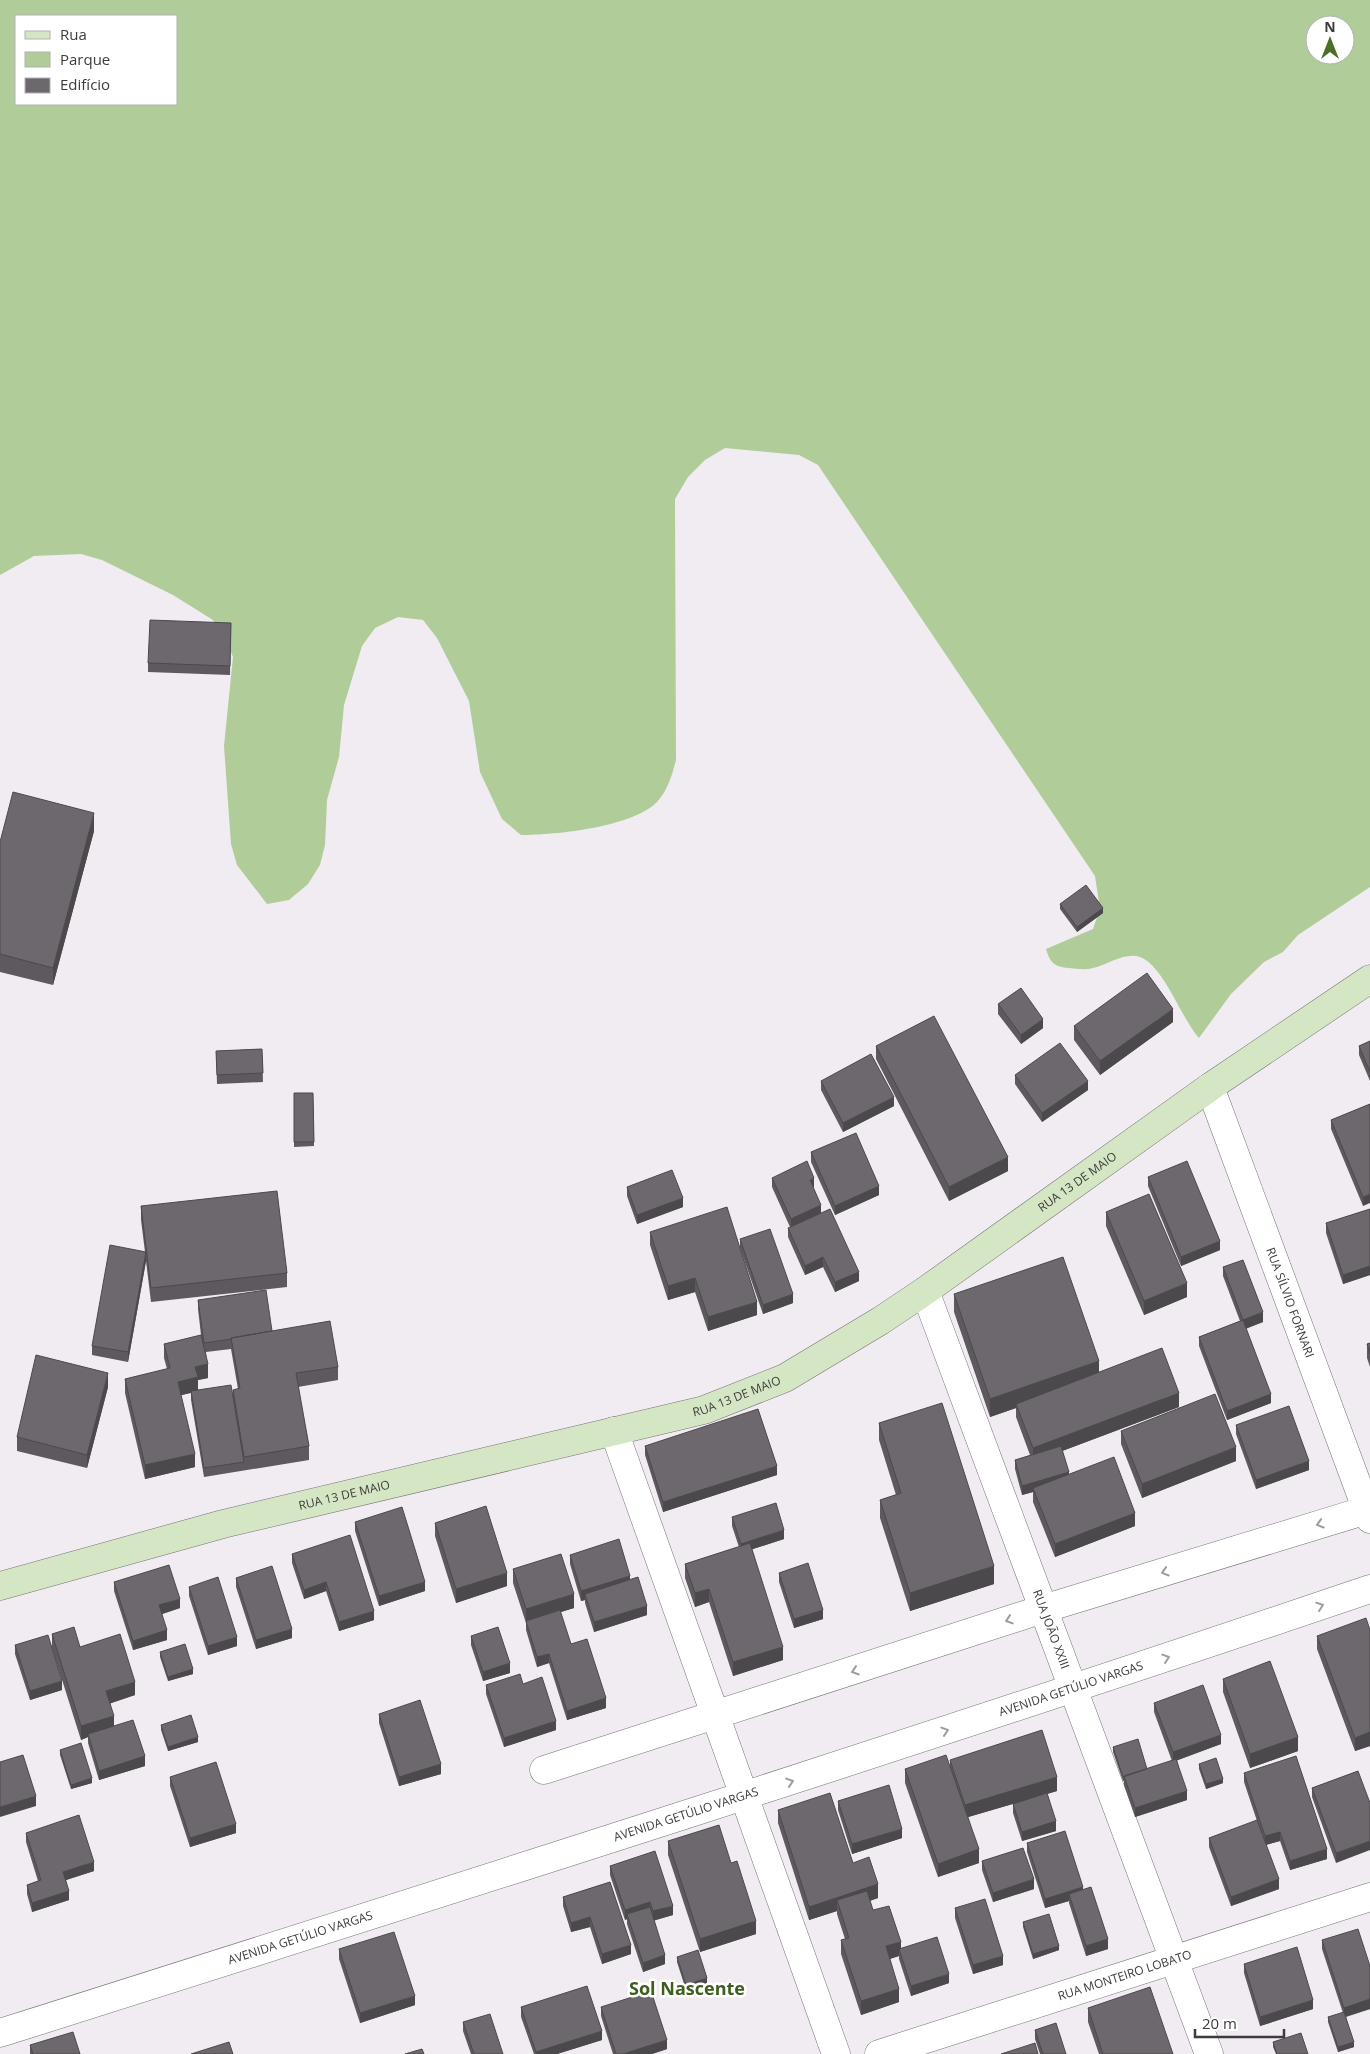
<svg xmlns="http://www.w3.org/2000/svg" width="1370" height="2054" viewBox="0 0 1370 2054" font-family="'Open Sans',sans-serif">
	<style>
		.green { fill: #afcc99; fill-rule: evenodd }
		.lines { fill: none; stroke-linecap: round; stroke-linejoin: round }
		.street-casing { stroke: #767277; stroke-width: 29 }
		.secondary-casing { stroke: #767277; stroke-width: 29 }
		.street { stroke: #fff; stroke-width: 28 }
		.secondary { stroke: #d5e6c4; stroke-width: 28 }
		.wall { fill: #5d595e; fill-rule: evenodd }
		.shaded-wall { fill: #4c494c }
		.building { fill: #6c686d; stroke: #4c494c }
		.oneway { stroke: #9e9d9e }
		.labels { text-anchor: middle; stroke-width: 5; stroke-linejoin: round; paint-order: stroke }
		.street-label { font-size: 12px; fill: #3d3b3d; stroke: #fff }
		.district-label { font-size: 18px; font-weight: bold; fill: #3d5e1e; stroke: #fff }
	</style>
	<rect width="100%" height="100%" fill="#f1ecf2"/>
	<path class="green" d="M0,0H1370V887L1298,935L1283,952L1264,962L1231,994L1199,1038C1181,1018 1164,966 1140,957C1124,952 1108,965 1093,968C1085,970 1077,969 1069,968C1055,967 1050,963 1046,949L1093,929L1100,909L1095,876L818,465L799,455L725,448L705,460L688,477L675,499L676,760C672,775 668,790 657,802C633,827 555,835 521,835L502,819L480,772L469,701L437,638L423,620L398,617L375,628L362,646L344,705L339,757L327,800L325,845L320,865L308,884L289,900L267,904L237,865L231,844L224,746L233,657L225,637L213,620L173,595L102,560L81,554L34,556L0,575ZM16,16H176V104H16ZM1315,25H1345V55H1315Z"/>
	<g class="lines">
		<g class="street-casing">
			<g id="street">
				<path id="s1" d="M1210,1087L1370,1519"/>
				<path id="s2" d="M925,1291L1209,2054"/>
				<path d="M614,1431L836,2054"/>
				<path d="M544,1770L1043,1609L1370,1509"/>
				<path id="s3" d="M0,2033C458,1888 915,1743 1370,1589"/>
				<path id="s4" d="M879,2054L1370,1897"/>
			</g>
		</g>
		<g class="secondary-casing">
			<g id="secondary">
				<path id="s5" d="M0,1586L223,1524L704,1410L785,1378L880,1321L925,1291L1210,1087L1370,979"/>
			</g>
		</g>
		<use href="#street" class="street"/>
		<use href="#secondary" class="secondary"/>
	</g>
	<path class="wall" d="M231,623L230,675L148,672V663Z
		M94,831L53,985L0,972V842Z
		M1060,904L1103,913L1077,932L1060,909Z
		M998,1004L1043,1028L1021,1044L998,1014Z
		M1173,1022L1100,1075L1074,1040V1026Z
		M1370,1041V1081L1359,1055V1046Z
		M876,1046L1008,1171L949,1201L876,1059Z
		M262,1049L263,1082L217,1084L216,1051Z
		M1015,1075L1088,1090L1042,1122L1015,1084Z
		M821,1081L894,1106L843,1132L821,1090Z
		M294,1093H313L314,1146L294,1147Z
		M1370,1104L1363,1206L1331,1129V1120Z
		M811,1152L879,1195L835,1215L811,1162Z
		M1148,1177L1220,1250L1181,1266L1148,1186Z
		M772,1178L814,1187H813L821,1213L859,1281L835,1292L823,1267L805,1275L788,1237V1228L790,1227L772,1187Z
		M627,1187L683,1207L637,1224L627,1196Z
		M141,1206L287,1273V1287L151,1302L146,1261L128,1362L92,1355V1346L145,1252L141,1220Z
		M1370,1209V1275L1343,1284L1326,1233V1223Z
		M1106,1212L1187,1297L1144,1315L1106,1226Z
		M650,1232L757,1315L708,1331L695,1292L668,1300L650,1245Z
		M740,1239L793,1303L763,1314L740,1248Z
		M1223,1267L1263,1322L1246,1328L1271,1403L1227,1420L1199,1346V1337L1240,1321L1223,1276Z
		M954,1294L1099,1372L1179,1407L1062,1451L1069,1474L1135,1526L1055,1557L1033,1502V1492L1022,1495L1015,1469V1460L1030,1455L1016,1417V1408L990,1417L954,1312Z
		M198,1300L272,1331L338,1367V1380L298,1387L309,1446V1460L204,1477L191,1400V1393L181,1395L195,1467L145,1479L125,1393V1379L167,1369L164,1358V1344L201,1335L198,1309ZM231,1349L238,1389L233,1390V1395L198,1390V1380L208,1378L206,1352Z
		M1370,1343V1367L1367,1358V1344Z
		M108,1387L87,1468L17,1451V1437Z
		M879,1423L994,1584L910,1611L880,1518V1500L896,1495L879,1440Z
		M1236,1425L1309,1470L1256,1489L1236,1434Z
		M1121,1431L1236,1461L1142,1498L1121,1444Z
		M645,1446L777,1475L663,1512L645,1455Z
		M732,1517L784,1539L752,1549L783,1660L733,1676L709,1602L695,1607L685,1578V1564L739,1547L732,1526Z
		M355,1522L425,1591L379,1606L355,1531Z
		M435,1523L507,1586L456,1603L435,1536Z
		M292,1554L374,1620L339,1631L326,1591L304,1599L292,1563Z
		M570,1555L630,1580L647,1615L594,1632L585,1603V1600L581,1601L570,1564Z
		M513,1569L574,1608L560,1612L571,1644L606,1708L567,1720L549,1663L537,1667L526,1630V1623L513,1583Z
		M779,1573L823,1619L794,1628L779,1582Z
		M236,1578L292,1638L256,1649L236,1587Z
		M114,1582L180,1608L162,1614L167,1640L133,1650L114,1591Z
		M189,1587L237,1646L208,1655L189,1596Z
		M1370,1630V1746L1355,1751L1317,1649V1636Z
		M52,1634L80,1647L135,1695L110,1703L114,1726L145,1766L99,1780L88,1743V1737L81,1740L52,1648Z
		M471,1636L510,1673L483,1681L471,1645Z
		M15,1645L62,1690L30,1700L15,1654Z
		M160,1652L193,1674L168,1681L160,1657Z
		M1223,1679L1298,1751L1250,1768L1223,1692Z
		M523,1684L556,1730L504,1747L486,1694V1685Z
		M1154,1703L1221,1744L1177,1760L1187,1800L1135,1817L1124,1785V1781H1123L1113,1752V1747L1147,1769L1172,1761L1154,1712Z
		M379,1714L441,1774L399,1786L379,1723Z
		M161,1725L198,1742L168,1751L161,1730Z
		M60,1750L92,1783L71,1789L60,1755Z
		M950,1760L1057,1791L1047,1794L1056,1831L1022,1841L1013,1813V1804L1026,1800L968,1817L979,1863L938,1877L905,1783V1769L950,1767Z
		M1199,1764L1223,1783L1206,1789L1199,1769Z
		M1358,1771L1336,1863L1312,1797V1788Z
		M1244,1773L1327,1859L1290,1870L1280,1841L1266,1845L1279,1889L1231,1906L1209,1847V1838L1257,1821L1244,1782Z
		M170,1777L236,1833L190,1847L170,1786Z
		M838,1801L902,1838L852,1854L838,1810Z
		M778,1810L853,1863L878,1898L870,1901L873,1910L901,1949L949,1983L911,1996L899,1959V1956L890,1959L899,2002L861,2015L841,1954V1940L845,1939L837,1914V1911L809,1920L778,1823Z
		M26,1833L94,1871L66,1880L69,1900L32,1912L27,1894V1885L38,1881L26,1842Z
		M668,1841L731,1863L756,1934L700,1952L668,1855Z
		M1027,1843L1083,1889L1108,1949L1086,1956L1069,1903V1901L1045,1908L1027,1852Z
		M982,1861L1034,1889L993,1902L982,1870Z
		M610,1866L673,1915L654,1920L665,1964L643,1972L627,1924V1919L625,1920L610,1875Z
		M610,1882L631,1954L602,1964L590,1927L571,1932L563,1906V1897Z
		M955,1908L1003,1965L973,1974L955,1918Z
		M1023,1922L1059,1950L1033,1959L1023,1927Z
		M1322,1940L1370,1966V2009L1346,2017L1354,2047L1338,2052L1328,2022V2017L1343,2013L1322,1949Z
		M339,1949L415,2005L360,2023L339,1959Z
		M677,1957L707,1983L686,1990L677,1962Z
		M1244,1964L1313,2009L1260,2026L1244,1973Z
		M521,2007L602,2040L557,2054H534L521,2017Z
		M601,2007L667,2049L652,2054H613L601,2016Z
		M1088,2008L1173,2054H1099L1088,2022Z
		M463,2022L503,2054H471L463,2031Z
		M1035,2030L1066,2054H1040L1035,2039Z
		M1273,2042L1308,2054H1276L1273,2047Z
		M30,2045L80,2054H30Z"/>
	<path class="shaded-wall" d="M94,813V831L53,985V968Z
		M1103,908V913L1077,932V927Z
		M1173,1009V1022L1100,1075V1061Z
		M1043,1019V1028L1021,1044V1035Z
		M1088,1081V1090L1042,1122V1113Z
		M894,1097V1106L843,1132V1123Z
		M1008,1157V1171L949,1201V1187Z
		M814,1178V1187L810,1189V1180Z
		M879,1186V1195L835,1215V1206Z
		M1370,1194V1203L1363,1206V1197Z
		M683,1198V1207L637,1224V1215Z
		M821,1205V1214L791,1228V1219Z
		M1220,1241V1250L1181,1266V1257Z
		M146,1252V1261L128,1362V1352Z
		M823,1257V1267L805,1275V1266Z
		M1370,1266V1275L1343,1284V1275Z
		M859,1272V1281L835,1292V1282Z
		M695,1278V1292L668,1300V1286Z
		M1187,1283V1297L1144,1315V1301Z
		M793,1294V1303L763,1314V1305Z
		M757,1302V1315L708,1331V1317Z
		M1263,1312V1322L1243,1330V1320Z
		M1099,1361V1379L1016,1404V1408L990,1417V1399Z
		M208,1364V1378L198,1380V1391L178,1396V1382L195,1367Z
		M108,1373V1387L87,1468V1455Z
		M1179,1393V1407L1033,1462V1448Z
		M1271,1394V1403L1227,1420V1411Z
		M1236,1447V1461L1142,1498V1484Z
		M195,1454V1467L145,1479V1465Z
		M1309,1461V1470L1256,1489V1480Z
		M777,1466V1475L663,1512V1502Z
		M1069,1472V1481L1033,1488V1492L1022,1495V1486Z
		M1135,1513V1526L1055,1557V1544Z
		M784,1530V1539L741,1553V1544Z
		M994,1566V1584L910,1611V1593Z
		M507,1573V1586L456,1603V1589Z
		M630,1576V1585L585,1594V1600L581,1601V1591Z
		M326,1582V1591L304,1599V1590Z
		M425,1582V1591L379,1606V1596Z
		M709,1589V1602L695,1607V1593Z
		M574,1594V1608L526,1623V1609Z
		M180,1599V1608L159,1615V1605Z
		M647,1606V1615L594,1632V1622Z
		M823,1610V1619L794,1628V1619Z
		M374,1611V1620L339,1631V1622Z
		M292,1629V1638L256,1649V1640Z
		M167,1630V1640L133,1650V1641Z
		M237,1637V1646L208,1655V1646Z
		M783,1647V1660L733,1676V1662Z
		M549,1654V1663L537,1667V1657Z
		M510,1663V1673L483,1681V1672Z
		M193,1669V1674L168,1681V1677Z
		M62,1681V1690L30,1700V1691Z
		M135,1682V1695L106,1705V1691Z
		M606,1698V1708L567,1720V1711Z
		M114,1716V1729L88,1734V1737L81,1740V1726Z
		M556,1721V1730L504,1747V1738Z
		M1370,1732V1746L1355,1751V1738Z
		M1221,1735V1744L1173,1762V1752Z
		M198,1737V1742L168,1751V1747Z
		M1298,1737V1751L1250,1768V1754Z
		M145,1756V1766L99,1780V1771Z
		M441,1764V1774L399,1786V1777Z
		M1057,1777V1791L965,1818V1805Z
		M92,1778V1783L71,1789V1785Z
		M1223,1779V1783L1206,1789V1784Z
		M1187,1791V1800L1135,1817V1808Z
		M36,1796V1806L0,1817V1807Z
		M1056,1821V1831L1022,1841V1832Z
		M236,1824V1833L190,1847V1838Z
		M902,1829V1838L852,1854V1844Z
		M1280,1832V1841L1265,1845V1836Z
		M1370,1841V1850L1336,1863V1853Z
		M979,1849V1863L938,1877V1864Z
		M1327,1849V1859L1290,1870V1861Z
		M94,1862V1871L63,1881V1872Z
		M1034,1879V1889L993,1902V1893Z
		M1279,1879V1889L1231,1906V1897Z
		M878,1884V1898L840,1910L837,1900V1911L809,1920V1907Z
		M1083,1887V1896L1069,1894V1901L1045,1908V1899Z
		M69,1891V1900L32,1912V1903Z
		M650,1902V1911L627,1914V1919L625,1920V1910Z
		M673,1906V1915L653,1921V1911Z
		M590,1917V1927L571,1932V1923Z
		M756,1921V1934L700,1952V1939Z
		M1108,1939V1949L1086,1956V1946Z
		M901,1942V1953L899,1949V1956L886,1960V1946Z
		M631,1945V1954L602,1964V1954Z
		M1059,1946V1950L1033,1959V1954Z
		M665,1955V1964L643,1972V1963Z
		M1003,1956V1965L973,1974V1965Z
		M949,1974V1983L911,1996V1986Z
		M707,1978V1983L686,1990V1985Z
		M899,1989V2002L861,2015V2001Z
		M415,1996V2005L360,2023V2013Z
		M1370,1999V2009L1344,2017V2008Z
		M1313,2000V2009L1260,2026V2017Z
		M602,2031V2040L557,2054H536V2052Z
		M667,2040V2049L652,2054H623Z
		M1354,2042V2047L1338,2052V2047Z"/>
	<path class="building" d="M150,620L231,623L230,666L148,663Z
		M13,792L94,813L53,968L0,954V842Z
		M1086,885L1103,908L1077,927L1060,904Z
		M1147,973L1173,1009L1100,1061L1074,1026Z
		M1021,988L1043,1019L1021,1035L998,1004Z
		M934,1016L1008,1157L949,1187L876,1046Z
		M1370,1041V1072L1359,1046Z
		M1060,1043L1088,1081L1042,1113L1015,1075Z
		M262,1049L263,1073L217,1075L216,1051Z
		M871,1054L894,1097L843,1123L821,1081Z
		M294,1093H313L314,1142H294Z
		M1370,1104V1194L1363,1197L1331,1120Z
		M856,1133L879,1186L835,1206L811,1152Z
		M807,1161L814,1178L810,1180L821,1205L791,1219L772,1178Z
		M1187,1161L1220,1241L1181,1257L1148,1177Z
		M672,1170L683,1198L637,1215L627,1187Z
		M277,1191L287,1273L151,1288L141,1206Z
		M1149,1194L1187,1283L1144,1301L1106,1212Z
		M727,1207L757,1302L708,1317L695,1278L668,1286L650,1232Z
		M830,1209L859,1272L835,1282L823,1257L805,1266L788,1228Z
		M1370,1209V1266L1343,1275L1326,1223Z
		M770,1229L793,1294L763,1305L740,1239Z
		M110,1245L146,1252L128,1352L92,1346Z
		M1063,1257L1099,1361L990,1399L954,1294Z
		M1243,1260L1263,1312L1243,1320L1223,1267Z
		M266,1290L272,1331L231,1338L232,1339L204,1343L198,1300Z
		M1243,1320L1271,1394L1227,1411L1199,1337Z
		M330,1321L338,1367L296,1373L309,1446L244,1457L233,1390L240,1388L231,1338Z
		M201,1335L208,1364L195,1367L198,1377L178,1382L195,1454L145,1465L125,1379L170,1368L164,1344Z
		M1370,1343V1354L1367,1344Z
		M1162,1348L1179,1393L1033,1448L1016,1404Z
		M36,1355L108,1373L87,1455L17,1437Z
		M231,1385L244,1462L204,1468L191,1391Z
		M1215,1394L1236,1447L1142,1484L1121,1431Z
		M942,1403L994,1566L910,1593L880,1500L901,1493L879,1423Z
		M1289,1406L1309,1461L1256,1480L1236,1425Z
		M758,1409L777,1466L663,1502L645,1446Z
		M1061,1446L1069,1472L1022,1486L1015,1460Z
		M1114,1457L1135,1513L1055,1544L1033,1488Z
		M776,1503L784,1530L741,1544L732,1517Z
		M486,1506L507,1573L456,1589L435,1523Z
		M402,1507L425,1582L379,1596L355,1522Z
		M350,1535L374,1611L339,1622L326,1582L304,1590L292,1554Z
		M619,1539L630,1576L581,1591L570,1555Z
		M750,1543L783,1647L733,1662L709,1589L695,1593L685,1564Z
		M561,1554L574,1594L526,1609L513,1569Z
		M808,1563L823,1610L794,1619L779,1573Z
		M169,1565L180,1599L159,1605L167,1630L133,1641L114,1582Z
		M272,1566L292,1629L256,1640L236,1578Z
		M218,1577L237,1637L208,1646L189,1587Z
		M638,1577L647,1606L594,1622L585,1594Z
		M560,1610L571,1644L587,1639L606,1698L567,1711L549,1654L537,1657L526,1621Z
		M1366,1618L1370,1630V1732L1355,1738L1317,1636Z
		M74,1627L80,1647L120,1634L135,1682L106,1691L114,1716L81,1726L52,1634Z
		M498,1627L510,1663L483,1672L471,1636Z
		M48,1635L62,1681L30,1691L15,1645Z
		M185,1644L193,1669L168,1677L160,1652Z
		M1270,1661L1298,1737L1250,1754L1223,1679Z
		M520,1674L523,1684L542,1677L556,1721L504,1738L486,1685Z
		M1203,1685L1221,1735L1173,1752L1154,1703Z
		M420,1700L441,1764L399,1777L379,1714Z
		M191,1715L198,1737L168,1747L161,1725Z
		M133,1720L145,1756L99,1771L88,1734Z
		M1042,1730L1057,1777L965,1805L950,1760Z
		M1138,1739L1147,1769L1123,1777L1113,1747Z
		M81,1743L92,1778L71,1785L60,1750Z
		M23,1755L36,1796L0,1807V1762Z
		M946,1755L979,1849L938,1864L905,1769Z
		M1296,1756L1327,1849L1290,1861L1280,1832L1265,1836L1244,1773Z
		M1216,1758L1223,1779L1206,1784L1199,1764Z
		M1176,1759L1187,1791L1135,1808L1124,1776Z
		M216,1762L236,1824L190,1838L170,1777Z
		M1358,1771L1370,1803V1841L1336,1853L1312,1788Z
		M889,1785L902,1829L852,1844L838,1801Z
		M830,1793L853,1863L869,1857L878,1884L809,1907L778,1810Z
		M1047,1793L1056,1821L1022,1832L1013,1804Z
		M79,1815L94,1862L63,1872L69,1891L32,1903L27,1885L41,1880L26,1833Z
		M1257,1820L1279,1879L1231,1897L1209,1838Z
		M719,1825L731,1863L737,1861L756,1921L700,1939L668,1841Z
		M1065,1831L1083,1887L1045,1899L1027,1843Z
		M1023,1848L1034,1879L993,1893L982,1861Z
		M655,1851L673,1906L653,1911L650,1902L625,1910L610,1866Z
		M610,1882L631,1945L602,1954L590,1917L571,1923L563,1897Z
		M1091,1887L1108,1939L1086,1946L1069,1894Z
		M867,1891L873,1910L889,1906L901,1942L886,1946L899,1989L861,2001L841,1940L849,1938L837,1900Z
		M985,1899L1003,1956L973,1965L955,1908Z
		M650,1907L665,1955L643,1963L627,1914Z
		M1049,1914L1059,1946L1033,1954L1023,1922Z
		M1358,1929L1370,1966V1999L1344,2008L1322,1940Z
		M394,1932L415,1996L360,2013L339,1949Z
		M937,1937L949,1974L911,1986L899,1949Z
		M1297,1947L1313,2000L1260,2017L1244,1964Z
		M698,1950L707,1978L686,1985L677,1957Z
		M587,1986L602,2031L536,2052L521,2007Z
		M1150,1987L1173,2054H1103L1088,2008Z
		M651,1991L667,2040L623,2054H616L601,2007Z
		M1344,2012L1354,2042L1338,2047L1328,2017Z
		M490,2014L503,2054H474L463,2022Z
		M1056,2023L1066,2054H1043L1035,2030Z
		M73,2032L80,2054H33L30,2045Z
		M1301,2033L1308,2054H1277L1273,2042Z
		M229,2042L233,2054H191Z
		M1035,2043L1038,2054H1001Z
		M422,2049L424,2054H405Z"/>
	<defs><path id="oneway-chevron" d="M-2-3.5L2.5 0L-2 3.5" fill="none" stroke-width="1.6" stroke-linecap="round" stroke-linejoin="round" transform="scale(1.25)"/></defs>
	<g class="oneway">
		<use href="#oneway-chevron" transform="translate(1320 1524) rotate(163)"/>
		<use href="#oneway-chevron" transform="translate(1165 1572) rotate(163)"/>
		<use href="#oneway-chevron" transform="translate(1320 1606) rotate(-19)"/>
		<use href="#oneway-chevron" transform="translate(1009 1620) rotate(162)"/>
		<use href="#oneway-chevron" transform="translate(1166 1658) rotate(-19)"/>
		<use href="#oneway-chevron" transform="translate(855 1671) rotate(162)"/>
		<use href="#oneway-chevron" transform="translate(945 1731) rotate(-18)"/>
		<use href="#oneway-chevron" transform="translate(790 1782) rotate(-18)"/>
	</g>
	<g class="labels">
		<g class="street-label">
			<text dy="4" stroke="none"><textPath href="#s5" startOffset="1165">RUA 13 DE MAIO</textPath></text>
			<text dy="4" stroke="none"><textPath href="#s1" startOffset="230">RUA SÍLVIO FORNARI</textPath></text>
			<text dy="4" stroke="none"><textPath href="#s5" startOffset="761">RUA 13 DE MAIO</textPath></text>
			<text dy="4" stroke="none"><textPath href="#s5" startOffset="356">RUA 13 DE MAIO</textPath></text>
			<text dy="4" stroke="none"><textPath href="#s2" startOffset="361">RUA JOÃO XXIII</textPath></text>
			<text dy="4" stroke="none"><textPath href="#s3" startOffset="1125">AVENIDA GETÚLIO VARGAS</textPath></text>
			<text dy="4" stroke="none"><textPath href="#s3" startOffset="720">AVENIDA GETÚLIO VARGAS</textPath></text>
			<text dy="4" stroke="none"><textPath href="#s3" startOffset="315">AVENIDA GETÚLIO VARGAS</textPath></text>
			<text dy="4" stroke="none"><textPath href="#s4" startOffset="258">RUA MONTEIRO LOBATO</textPath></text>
		</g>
		<g class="district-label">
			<text x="687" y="1995">Sol Nascente</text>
		</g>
	</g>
	<rect x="15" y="15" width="162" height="90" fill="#ffffff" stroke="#b1b1b1"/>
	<rect x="25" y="31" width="25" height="8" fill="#d5e6c4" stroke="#b1b1b1"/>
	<text x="60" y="40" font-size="15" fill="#3d3b3d">Rua</text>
	<rect x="25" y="52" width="25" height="15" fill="#afcc99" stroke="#b1b1b1"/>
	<text x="60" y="65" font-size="15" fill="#3d3b3d">Parque</text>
	<rect x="25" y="78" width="25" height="15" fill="#6c686d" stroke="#b1b1b1"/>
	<text x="60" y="90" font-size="15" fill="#3d3b3d">Edifício</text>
	<g transform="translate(1330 40)"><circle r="24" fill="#ffffff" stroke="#b1b1b1"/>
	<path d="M0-4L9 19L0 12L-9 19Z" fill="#4b6f29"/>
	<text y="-8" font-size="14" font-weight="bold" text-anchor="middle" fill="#3d3b3d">N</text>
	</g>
	<path d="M1195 2029v8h89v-8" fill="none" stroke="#3d3b3d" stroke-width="2.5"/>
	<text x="1202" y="2029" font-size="15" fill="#3d3b3d" stroke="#ffffff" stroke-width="4" paint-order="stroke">20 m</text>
</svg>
